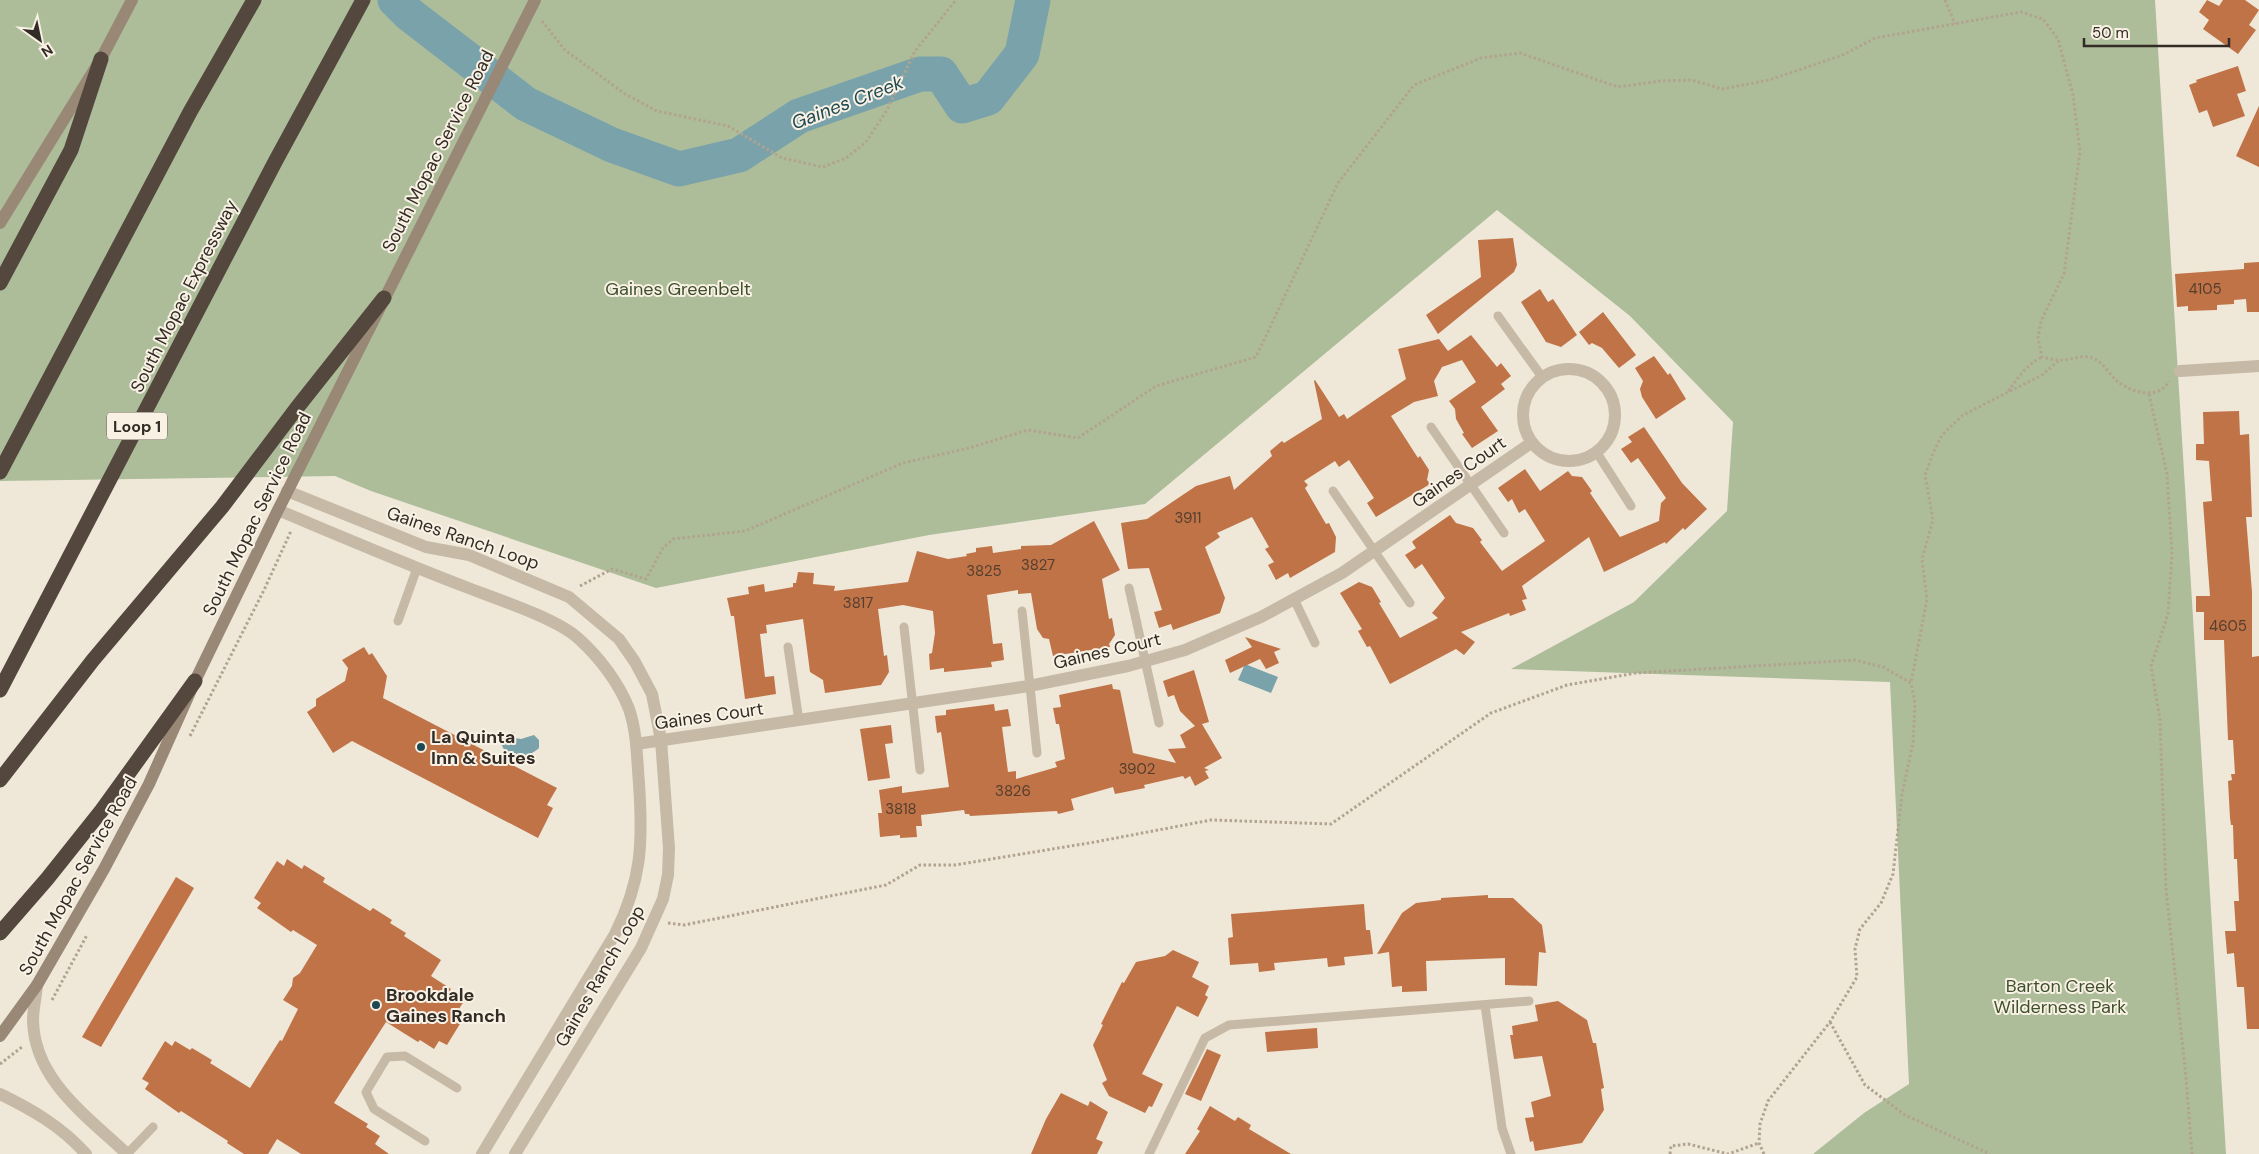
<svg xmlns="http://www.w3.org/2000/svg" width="2259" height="1154" viewBox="0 0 2259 1154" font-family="'DM Sans',sans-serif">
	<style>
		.green { fill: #adbd9a }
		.water { fill: #79a2ab }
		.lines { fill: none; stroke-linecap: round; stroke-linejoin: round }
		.river { stroke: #79a2ab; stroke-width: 35 }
		.building { fill: #bf7347 }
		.path { stroke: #b2a390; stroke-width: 3; stroke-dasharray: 2.5 2.5; stroke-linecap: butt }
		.service { stroke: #c6b9a6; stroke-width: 9 }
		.minor { stroke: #c6b9a6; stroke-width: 12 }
		.secondary { stroke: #9a8877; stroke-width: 12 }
		.motorway { stroke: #53473e; stroke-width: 15 }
		.poi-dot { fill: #1e4852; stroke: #f8f1e4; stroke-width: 2 }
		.labels { text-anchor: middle; stroke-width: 4; stroke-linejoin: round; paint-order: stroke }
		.number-label { font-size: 15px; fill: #563e2e }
		.shield { fill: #f8f1e4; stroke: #6e675f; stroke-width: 1 }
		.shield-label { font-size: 16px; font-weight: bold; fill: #332c26 }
		.street-label { font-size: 18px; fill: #332c26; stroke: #f8f1e4 }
		.park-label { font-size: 18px; fill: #3e502b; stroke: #f8f1e4 }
		.poi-label { font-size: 18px; font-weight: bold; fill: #332c26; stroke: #f8f1e4; text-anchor: start }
		.water-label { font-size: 19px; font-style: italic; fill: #1e4852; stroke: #f8f1e4 }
	</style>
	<rect width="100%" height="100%" fill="#efe8d9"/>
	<path class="green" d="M0,0H2155L2226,1154H1813L1864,1113L1909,1084L1890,682L1511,669L1634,602L1727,511L1733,422L1630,316L1497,210L1145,504L929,535L656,588L371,491L335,476L0,481Z"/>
	<path class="water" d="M1245,664L1278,677L1271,693L1238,680Z
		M511,732L515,733V738L521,739L534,735L539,740V748C528,759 503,760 501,741Z"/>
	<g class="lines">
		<path class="river" d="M395,0L409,14L526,104L612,145L679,169L739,155L799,116L920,74H941L962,106L988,98L1022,54L1033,0"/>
	</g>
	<path class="building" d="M2207,0L2219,6L2223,0H2245L2259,10L2249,25L2256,30L2238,54L2203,29L2209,20L2199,12Z
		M2238,66L2246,91L2237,94L2245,116L2213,127L2207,110L2199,113L2189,85L2197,82L2196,80Z
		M2259,106V167L2236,156Z
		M1513,238L1517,265L1514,272L1438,334L1426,315L1481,277L1478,240Z
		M2259,262V312H2247L2246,299L2234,300V304L2217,305V310L2188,311V306L2177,307L2175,274L2244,269V263Z
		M1540,289L1548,302L1553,299L1577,335L1561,347L1546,342L1521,302Z
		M1603,312L1636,355L1619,368L1602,348L1592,343L1589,345L1579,332Z
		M1471,335L1497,367L1501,363L1511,376L1501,384L1505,389L1481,407L1498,431L1472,448L1462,434L1464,433L1456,419L1455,409L1449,401L1476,382L1462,360L1442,367L1434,381L1438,396L1414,402L1391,416L1418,458L1420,456L1429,470L1427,480L1430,484L1376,517L1367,503L1374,498L1349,460L1339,467L1335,461L1304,481L1308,485L1305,488L1326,524L1329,523L1336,537L1335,552L1290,578L1288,573L1276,580L1268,565L1274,562L1265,549L1269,547L1252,517L1217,533L1220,537L1205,547L1225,598L1220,613L1173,630L1171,624L1159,628L1154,612L1162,610L1149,568L1128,569L1121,523L1147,519L1196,486L1230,476L1234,490L1272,456L1270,451L1282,441L1284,443L1322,419L1314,381L1315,380L1339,417L1344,414L1347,419L1406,379L1398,349L1439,339L1448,351Z
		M1654,356L1668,375L1670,373L1686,399L1656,419L1642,397L1640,389L1643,381L1635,368Z
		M2239,411L2240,435L2249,434L2252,517H2246L2252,592V657L2259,656V1029H2247L2244,987H2237L2234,953L2227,954L2225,931H2236L2234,901H2239L2237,859H2234L2233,825H2231L2230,818L2228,781L2232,780L2231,774H2235L2233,740H2228L2224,640H2204V612H2196V596H2210L2203,502L2212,501L2209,461L2196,460V444H2204L2203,412Z
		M1644,427L1682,483L1707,509L1685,530L1683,528L1666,544L1665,542L1604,572L1589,537L1522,586L1527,599L1522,600L1526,610L1510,616L1509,613L1461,632L1475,642L1464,655L1456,649L1390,684L1370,646L1367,647L1358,631L1362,629L1340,593L1359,582L1372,587L1381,602L1379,603L1400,638L1438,618L1432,613L1445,598L1422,564L1415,569L1405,555L1416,548L1412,542L1414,540L1450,515L1456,523L1473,528L1482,540L1480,542L1502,571L1545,541L1525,509L1519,513L1512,499L1508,502L1498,488L1525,469L1540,491L1568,471L1572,476L1582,477L1592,491L1590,493L1620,537L1659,521L1661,503L1666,498L1638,458L1631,463L1621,449L1632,442L1628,437Z
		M1094,521L1120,570L1102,579L1109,619L1112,618L1115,635L1109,644L1110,647L1053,656L1049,639L1043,638L1037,629L1031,593L1018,594V590L987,595L993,644L1002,643L1004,660L991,662L992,667L944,672V668L930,670L929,654L932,653L935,633L933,611L903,605L878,609L884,656L887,655L889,672L881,685L825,693L823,680L810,672L803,619L766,625L767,633L760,634L765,677L774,676L776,694L745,699L734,616H731L727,598L749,594L748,587L764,584L765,592L793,587V583H796L798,572L814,573L813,584L835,586L834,591L908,582L917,551L948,559L967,556L966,554L976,552V548L992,546L993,553L1021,549V546L1051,545Z
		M1245,637L1281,649L1274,652L1279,663L1266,669L1260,659L1230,673L1225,660L1252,647Z
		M364,647L369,655L372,653L387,676L383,698L557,788L547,805L553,808L538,838L352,741L333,753L307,712L316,706V699L345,681L348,668L342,660Z
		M1194,670L1209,722L1202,724L1222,758L1204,768L1209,770L1205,771L1209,778L1195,786L1190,776L1185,779L1183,776L1144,785L1145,788L1115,794L1113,787L1071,799L1074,810L1058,814L1057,811L970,816L969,814H965L964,810L921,815L922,826H916L917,837L900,838V835L880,837L878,813H882L879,790L902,786V793L949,787L941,732L937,733L935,716L946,715V710L994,704L995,711L1008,709L1011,726L1002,727L1008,772L1016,771V779L1057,767L1055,762L1065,759L1059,724H1056L1053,708L1061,707L1059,695L1112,684L1113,689L1120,690L1133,753L1176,763L1168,749L1186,748L1180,735L1195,726L1180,711L1174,695L1168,697L1163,681Z
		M891,725L893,743L885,744L890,778L868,781L860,729Z
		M287,859L302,869L304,865L325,878L323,882L370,911L373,908L392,920L390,923L406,933L404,936L441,960L431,976L451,989L449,992L464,1001L459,1009L466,1014L447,1045L439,1041L434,1049L420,1040L418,1042L386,1022L334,1103L368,1124L366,1127L380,1136L375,1144L389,1154H301L277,1139L268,1154H244L227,1143L228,1141L181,1111L179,1113L145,1089L149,1083L142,1079L165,1041L172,1046L175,1041L190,1050L192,1048L212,1060L210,1063L250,1088L280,1040L282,1041L298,1009L283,1000L292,986L293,978L300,973L317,945L293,930L291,932L257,908L261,903L254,898L277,861L284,866Z
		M176,877L194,888L101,1047L82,1037Z
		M1488,895V898H1513L1542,925L1546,953L1539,952L1537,986L1505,985V958L1426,961L1427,991L1402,992V986L1392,987L1389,952L1377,954L1402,913L1416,903L1441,900V898Z
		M1364,904L1366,930H1370L1373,954L1344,957L1345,965L1328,967L1327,958L1274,963L1275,970L1259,972L1258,963L1230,965L1228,938L1233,937L1231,914Z
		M1173,950L1199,962L1192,977L1209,986L1205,995L1208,997L1198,1017L1177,1006L1142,1074L1163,1084L1152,1107L1149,1106L1145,1113L1109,1096L1102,1083L1107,1080L1093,1045L1103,1025L1101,1024L1122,982L1124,983L1136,962L1165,956Z
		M1558,1001L1587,1020L1593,1043H1596L1604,1088L1601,1089L1604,1110L1582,1143L1535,1151L1533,1141L1530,1142L1525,1118L1534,1117L1531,1102L1551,1096L1542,1056L1514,1059L1510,1035H1513L1512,1026L1538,1021L1535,1005Z
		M1317,1028L1318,1048L1267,1052L1265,1032Z
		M1207,1049L1221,1055L1201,1101L1185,1094Z
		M1061,1093L1088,1106L1090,1101L1108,1112L1096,1139L1103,1142L1097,1154H1031L1046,1119Z
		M1210,1106L1235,1121L1238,1117L1251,1125L1249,1129L1291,1154H1185L1200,1131L1197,1129Z"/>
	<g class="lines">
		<path class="path" d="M1945,0L1955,24
			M542,21L565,50L625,94L657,111L728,126L782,158L823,167L846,158L866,142L887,110L915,51L956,0
			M2008,391C2018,378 2027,364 2042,357
			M2149,394L2167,474L2172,554L2168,614L2151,666L2160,720L2166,889L2186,1078L2192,1154
			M580,586L612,569L646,579L663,548L673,539L745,531L903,463L969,448L1028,430L1078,438L1156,386L1256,357L1338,183L1414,85L1481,58L1520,53L1618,87L1660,81L1692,80L1722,89L1769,80L1843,55L1875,38L2021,12L2043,19L2058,39L2073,95L2080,151L2064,274L2041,321L2038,338L2042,357C2047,358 2053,360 2058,360C2069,361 2082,354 2093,358C2103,362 2110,375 2118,382C2133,393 2159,400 2169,381
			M190,736L264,590L291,531
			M668,923L684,925L886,885L920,865H955L1095,842L1211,820L1331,824L1491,713L1567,685L1636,673L1855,660L1883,667L1911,683L1927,599L1922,559L1933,520L1925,475L1933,453L1942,435L1963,415L2042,375L2058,361
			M52,1000L87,935
			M1830,1022L1865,1085L1905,1115L1990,1154
			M0,1064L22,1047
			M1670,1154L1671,1146L1688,1144L1728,1154L1759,1143
			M1764,1154L1759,1143L1760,1124L1768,1101L1830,1022L1857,977L1855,949L1860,929L1881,903L1893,874L1902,794L1913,743L1915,703L1911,683"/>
		<path class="service" d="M1498,316L1542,377
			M1431,427L1504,533
			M1597,453L1631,506
			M1333,491L1410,603
			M1129,588L1159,723
			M1294,599L1315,643
			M1022,611L1037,753
			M398,621L417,568
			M904,627L920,770
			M788,647L799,721
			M1485,1005L1502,1128L1511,1154
			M425,1141L374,1109L366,1092L387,1057L405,1056L457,1088
			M127,1154L153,1127
			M1149,1154L1205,1038L1229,1025L1529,1001"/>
		<path class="minor" d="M1523 415a46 46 0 1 1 92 0a46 46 0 1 1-92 0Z
			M2180,371L2259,366
			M287,491L426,547L469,555L569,597L619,639L635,662L652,694L661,740L669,848L668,875L663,899L641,948L515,1154
			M278,510C340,536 403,563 466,587C496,599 557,618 579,639C599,657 619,683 629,709C637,732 637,759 639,784C643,842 642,880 615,934L482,1154
			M636,744L1029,686L1128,666L1185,650L1261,617L1342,573L1531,443
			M37,985C36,997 33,1009 33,1020C34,1080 87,1116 127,1154
			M0,1094C33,1110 62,1127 86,1154"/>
		<path class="secondary" d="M0,223L101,59L132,0
			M0,1036L37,985L104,869L149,784L195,681L278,510L535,0"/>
		<path class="motorway" d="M0,283L71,150L101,59
			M0,472L190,112L254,0
			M0,690L275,162L363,0
			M0,780L93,660L222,507L296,409L384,298
			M0,933L47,879L102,810L195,681"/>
	</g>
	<g class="poi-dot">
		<circle cx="421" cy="747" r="5"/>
		<circle cx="376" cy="1005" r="5"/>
	</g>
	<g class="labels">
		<g class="number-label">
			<text x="2205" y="294">4105</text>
			<text x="1188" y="523">3911</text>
			<text x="1038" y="570">3827</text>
			<text x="984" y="576">3825</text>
			<text x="858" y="608">3817</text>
			<text x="2228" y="631">4605</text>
			<text x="1137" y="774">3902</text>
			<text x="1013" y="796">3826</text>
			<text x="901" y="814">3818</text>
		</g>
		<rect class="shield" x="107" y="412.5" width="60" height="27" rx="4"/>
		<g class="shield-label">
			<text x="137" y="432">Loop 1</text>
		</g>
		<g class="street-label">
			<text transform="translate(438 151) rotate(-63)" y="6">South Mopac Service Road</text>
			<text transform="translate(184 296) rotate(-63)" y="6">South Mopac Expressway</text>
			<text transform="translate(1459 472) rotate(-35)" y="6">Gaines Court</text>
			<text transform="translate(257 514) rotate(-64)" y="6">South Mopac Service Road</text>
			<text transform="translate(463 538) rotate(19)" y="6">Gaines Ranch Loop</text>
			<text transform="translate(1107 651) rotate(-13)" y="6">Gaines Court</text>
			<text transform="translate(709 716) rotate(-8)" y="6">Gaines Court</text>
			<text transform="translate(78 876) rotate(-61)" y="6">South Mopac Service Road</text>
			<text transform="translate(600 976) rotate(-60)" y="6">Gaines Ranch Loop</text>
		</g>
		<g class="park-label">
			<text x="678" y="295">Gaines Greenbelt</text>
			<text x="2060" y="992">Barton Creek<tspan x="2060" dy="21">Wilderness Park</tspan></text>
		</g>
		<g class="poi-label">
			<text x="431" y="743">La Quinta<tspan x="431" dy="21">Inn &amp; Suites</tspan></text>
			<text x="386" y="1001">Brookdale<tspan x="386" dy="21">Gaines Ranch</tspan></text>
		</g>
		<g class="water-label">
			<text transform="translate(847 102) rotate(-21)" y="7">Gaines Creek</text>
		</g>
	</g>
	<g transform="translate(40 40) rotate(147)" stroke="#f8f1e4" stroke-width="4" paint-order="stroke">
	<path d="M0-4L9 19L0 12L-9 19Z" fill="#332c26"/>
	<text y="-8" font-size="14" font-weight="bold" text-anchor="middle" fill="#332c26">N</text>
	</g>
	<path d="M2084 38v8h145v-8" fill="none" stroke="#332c26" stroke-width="2.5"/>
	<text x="2092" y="38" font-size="15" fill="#332c26" stroke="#f8f1e4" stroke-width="4" paint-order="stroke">50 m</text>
</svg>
